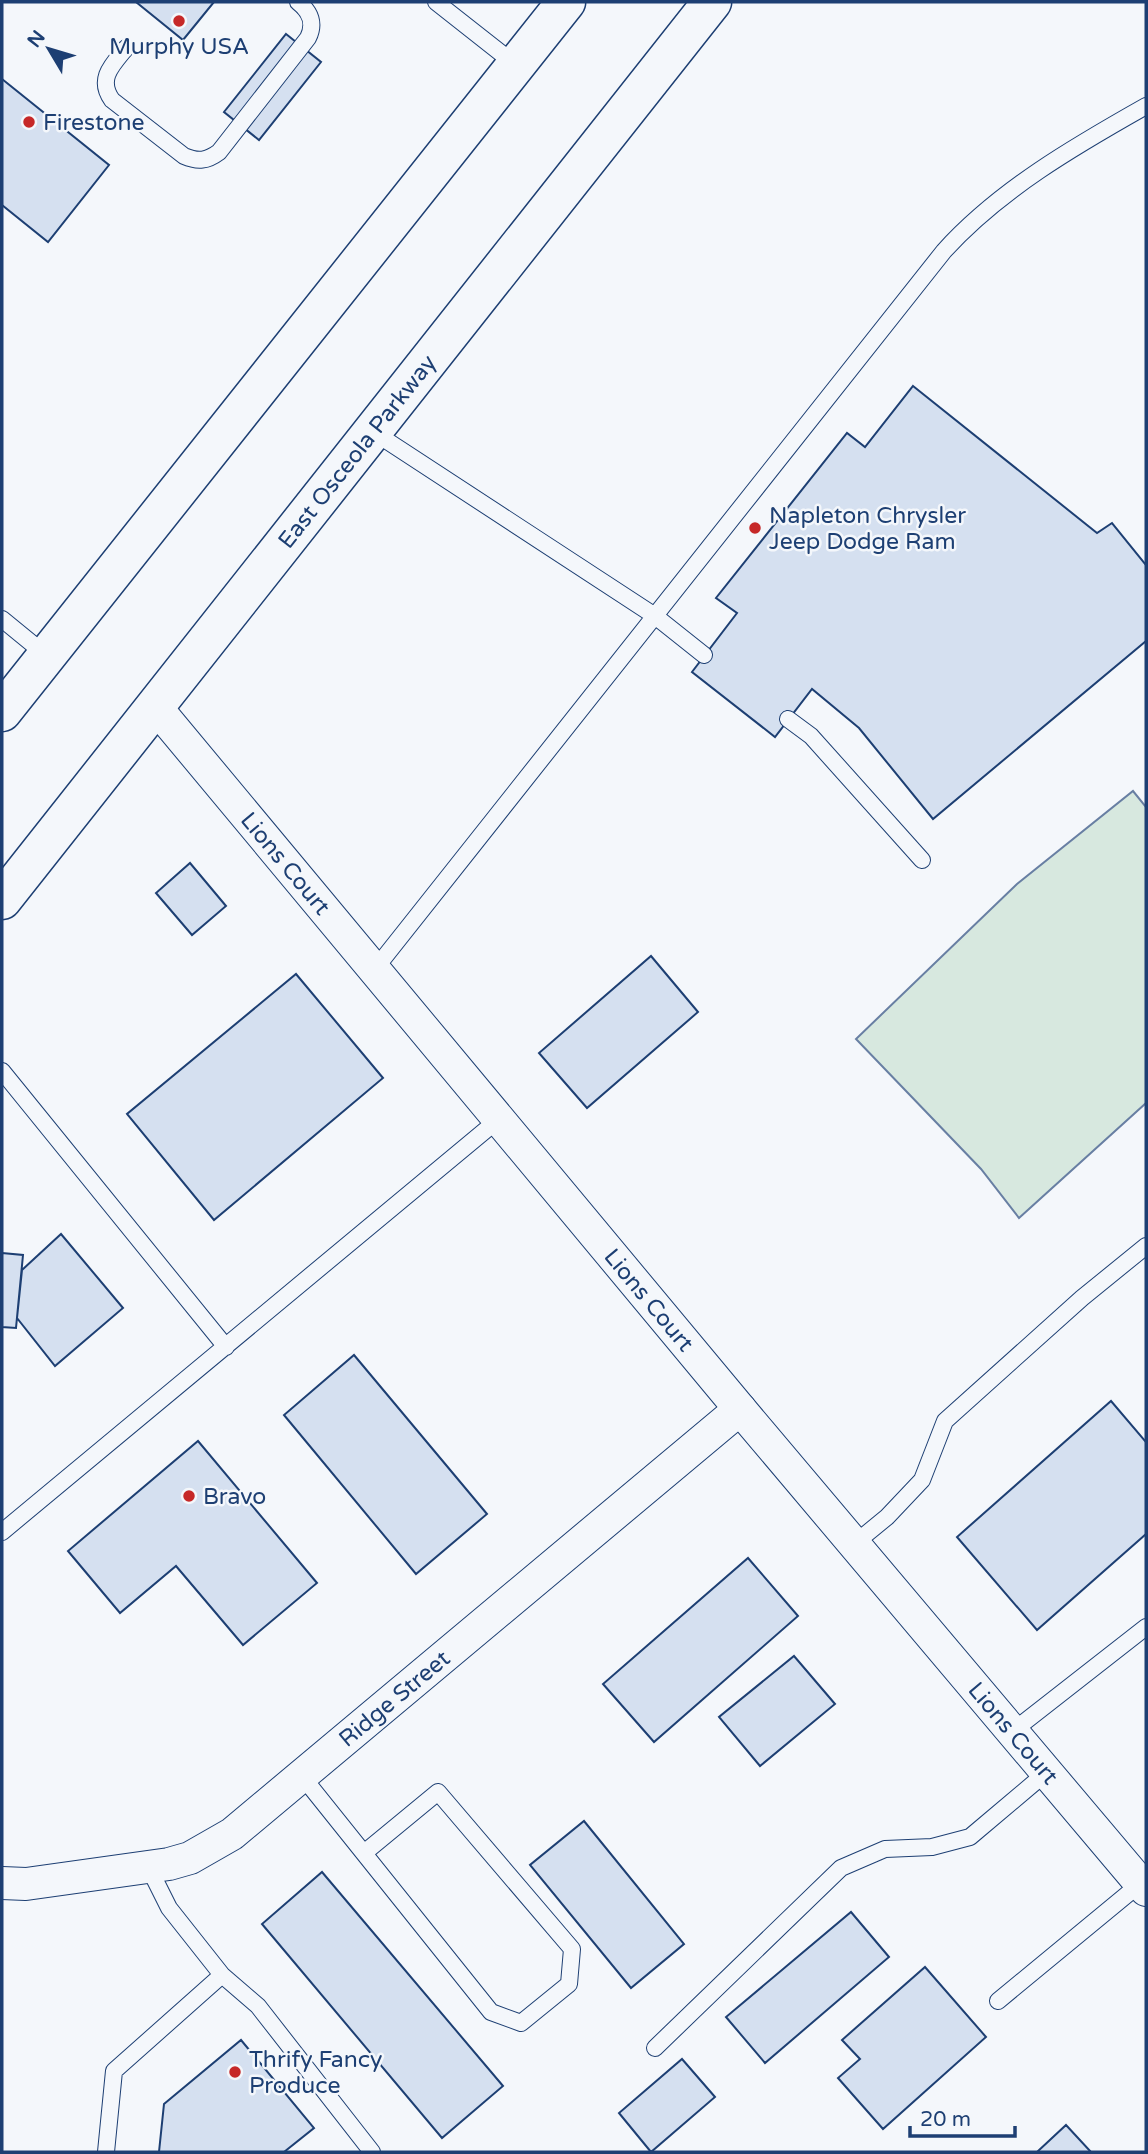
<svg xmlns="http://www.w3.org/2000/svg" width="1148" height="2154" viewBox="0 0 1148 2154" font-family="'Varela Round',sans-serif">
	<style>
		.green { fill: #d7e8df; stroke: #687fa3; stroke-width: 2 }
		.building { fill: #d5e0f0; stroke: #1d3f73; stroke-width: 2 }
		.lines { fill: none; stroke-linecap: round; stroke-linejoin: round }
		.lane-casing { stroke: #1d3f73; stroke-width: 18 }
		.street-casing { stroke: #1d3f73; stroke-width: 34 }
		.primary-casing { stroke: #1d3f73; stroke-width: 41 }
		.lane { stroke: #f4f7fb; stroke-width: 16 }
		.street { stroke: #f4f7fb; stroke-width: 32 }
		.primary { stroke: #f4f7fb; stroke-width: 38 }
		.poi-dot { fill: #c62828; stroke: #f4f7fb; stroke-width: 2.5 }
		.labels { text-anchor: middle; stroke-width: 5; stroke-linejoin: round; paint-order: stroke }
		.poi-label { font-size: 23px; fill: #1d3f73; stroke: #f4f7fb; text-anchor: start }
		.street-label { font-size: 23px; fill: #1d3f73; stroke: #f4f7fb }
	</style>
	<rect width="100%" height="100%" fill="#f4f7fb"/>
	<path class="green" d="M1133,791L1146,807V1103L1019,1218L981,1169L856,1039L1017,884Z"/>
	<path class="building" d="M136,2H214L183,40Z
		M286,34L321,62L259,140L224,112Z
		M2,79L109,165L48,242L2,205Z
		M913,386L1097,533L1112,523L1146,565V641L933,819L859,728L812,689L775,737L692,672L737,613L716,598L847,433L865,447Z
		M190,863L226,906L192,935L156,893Z
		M651,956L698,1012L587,1108L539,1053Z
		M296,974L383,1078L214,1220L127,1114Z
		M61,1234L123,1308L55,1366L17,1318L22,1270Z
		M2,1253L23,1255L16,1328L2,1327Z
		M354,1355L487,1514L416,1574L284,1415Z
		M1111,1401L1146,1442V1534L1037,1630L957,1537Z
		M198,1441L317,1583L243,1645L176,1566L120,1613L68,1551Z
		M748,1558L798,1616L654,1742L603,1684Z
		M794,1656L835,1704L760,1766L719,1717Z
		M584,1821L684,1944L631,1988L530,1865Z
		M322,1872L503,2086L442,2138L262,1924Z
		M851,1912L889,1957L765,2063L726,2017Z
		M925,1967L986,2037L883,2129L838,2078L860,2059L842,2040Z
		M241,2040L314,2128L284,2152H159L164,2104Z
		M682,2059L715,2097L651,2152L619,2113Z
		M1066,2125L1091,2152H1037Z"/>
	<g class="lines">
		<g class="lane-casing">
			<path id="lane" d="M436,2L516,65
				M126,48C112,65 97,79 112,100L184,156C198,162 207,161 219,152L308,38C315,24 311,12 298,2
				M372,431L655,616L704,655
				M2,619L46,655
				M788,719L811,736L922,860
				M375,969L944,251C999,190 1075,146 1146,106
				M2,1071L226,1347
				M2,1532L499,1119
				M854,1544L887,1517L922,1480L945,1421L1082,1298L1146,1246
				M1013,1731L1146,1627
				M302,1776L491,2012L521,2023L569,1984L572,1949L438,1792L364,1853
				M222,1975L258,2006L372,2152
				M998,2001L1141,1883
				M655,2048L841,1868L885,1849L932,1847L970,1837L1047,1772
				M106,2152L114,2071L222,1975L169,1908L149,1868"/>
		</g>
		<g class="street-casing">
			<g id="street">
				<path id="s1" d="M154,705L740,1409L1146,1890"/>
				<path id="s2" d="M2,1883L26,1884L169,1864L190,1858L232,1834L740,1409"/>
			</g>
		</g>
		<g class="primary-casing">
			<g id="primary">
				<path d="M2,712L566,2"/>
				<path id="s3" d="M2,900L712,2"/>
			</g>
		</g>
		<use href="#lane" class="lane"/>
		<use href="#street" class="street"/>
		<use href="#primary" class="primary"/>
	</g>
	<g class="poi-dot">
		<circle cx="179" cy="21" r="7"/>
		<circle cx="29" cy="122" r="7"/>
		<circle cx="755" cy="528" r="7"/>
		<circle cx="189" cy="1496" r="7"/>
		<circle cx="235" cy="2072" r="7"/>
	</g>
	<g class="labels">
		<g class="poi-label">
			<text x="179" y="54" text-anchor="middle">Murphy USA</text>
			<text x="43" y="130">Firestone</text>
			<text x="769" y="523">Napleton Chrysler<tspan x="769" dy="26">Jeep Dodge Ram</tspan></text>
			<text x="203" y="1504">Bravo</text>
			<text x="249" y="2067">Thrify Fancy<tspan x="249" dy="26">Produce</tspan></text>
		</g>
		<g class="street-label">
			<text dy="8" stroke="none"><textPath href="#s3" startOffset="572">East Osceola Parkway</textPath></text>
			<text dy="8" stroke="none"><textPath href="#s1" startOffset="206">Lions Court</textPath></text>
			<text dy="8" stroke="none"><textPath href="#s1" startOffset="774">Lions Court</textPath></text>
			<text dy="8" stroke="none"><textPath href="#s2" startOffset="450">Ridge Street</textPath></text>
			<text dy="8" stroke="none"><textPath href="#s1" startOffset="1340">Lions Court</textPath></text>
		</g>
	</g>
	<rect width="1148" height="2154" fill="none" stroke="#1d3f73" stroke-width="7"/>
	<g transform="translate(49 49) rotate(308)" stroke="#f4f7fb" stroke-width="5" paint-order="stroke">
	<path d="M0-5L12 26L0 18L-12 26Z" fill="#1d3f73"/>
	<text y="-10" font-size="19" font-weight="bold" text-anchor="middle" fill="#1d3f73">N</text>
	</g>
	<path d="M910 2126v10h105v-10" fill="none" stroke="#1d3f73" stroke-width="3.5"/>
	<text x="920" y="2126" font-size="21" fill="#1d3f73" stroke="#f4f7fb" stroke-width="5" paint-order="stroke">20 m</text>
</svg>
